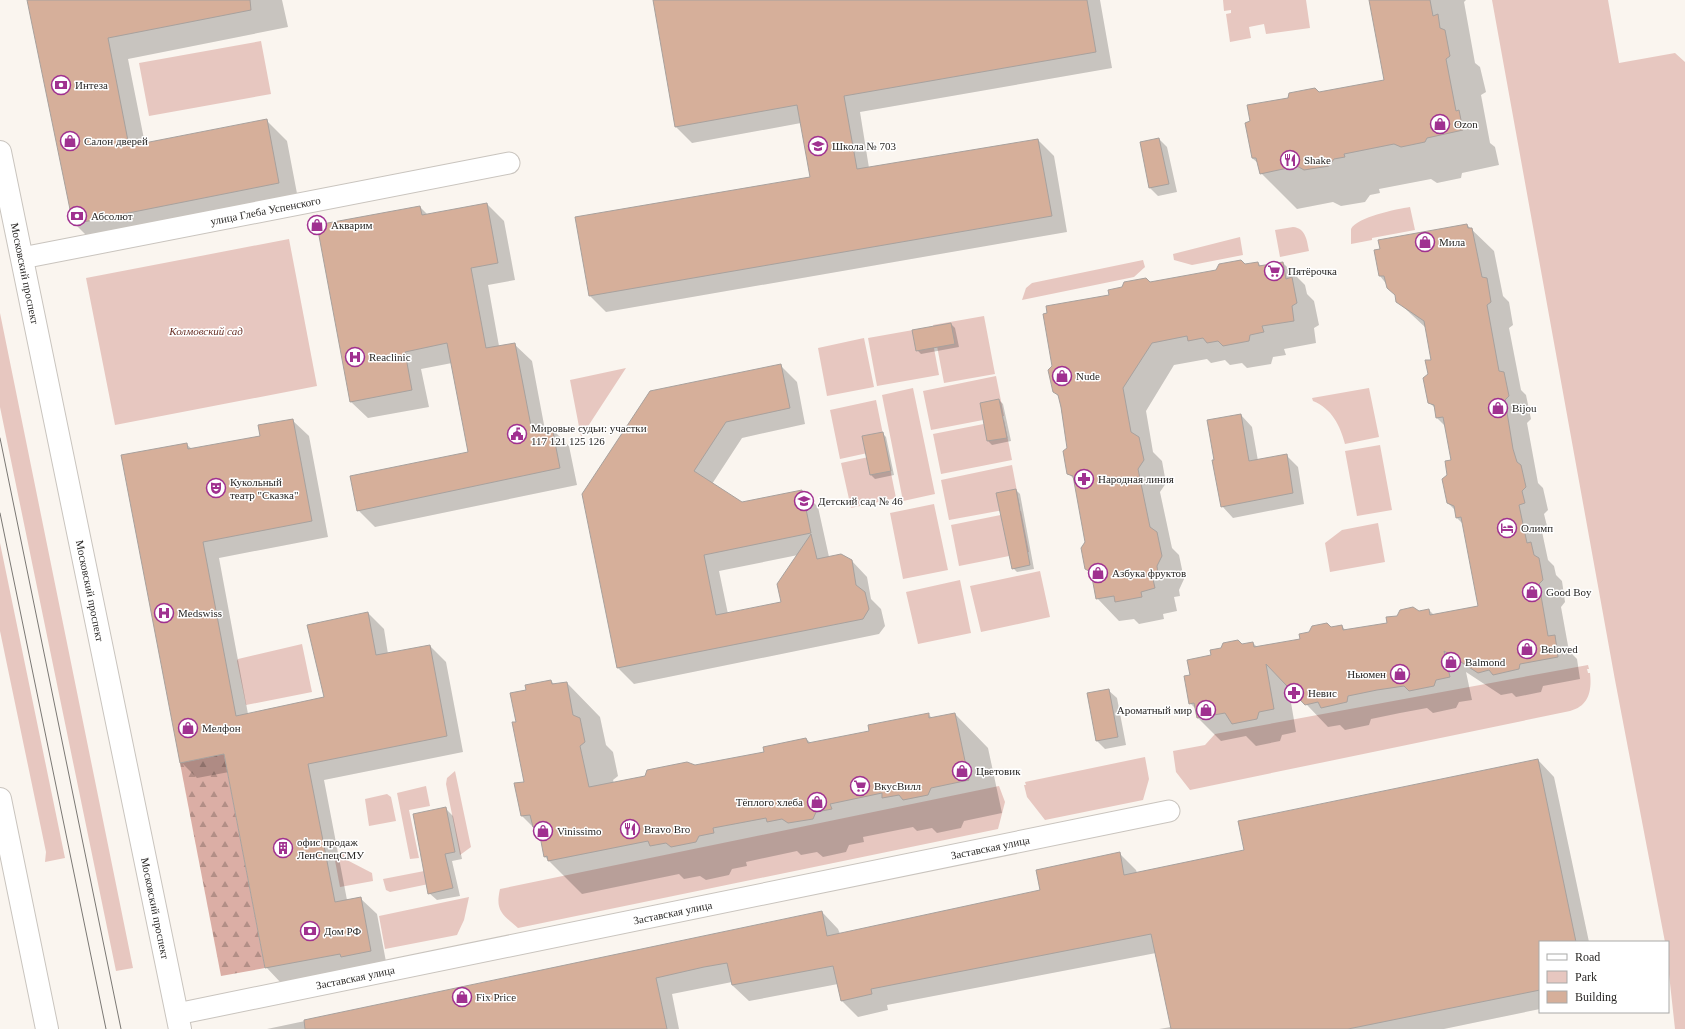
<svg xmlns="http://www.w3.org/2000/svg" width="1685" height="1029" viewBox="0 0 1685 1029" font-family="Georgia,serif">
	<style>
		.green { fill: #e7c7c0 }
		.forest { fill: url(#forest-firs) }
		.shadow { fill: #0003; fill-rule: evenodd }
		.building { fill: #d6af9a; stroke: #a8a19d }
		.lines { fill: none; stroke-linecap: round; stroke-linejoin: round }
		.street-casing { stroke: #c9c4be; stroke-width: 23 }
		.primary-casing { stroke: #c9c4be; stroke-width: 24 }
		.street { stroke: #fff; stroke-width: 21 }
		.primary { stroke: #fff; stroke-width: 22 }
		.tram { stroke: #7a7773; stroke-width: 1 }
		.labels { text-anchor: middle; stroke-width: 3; stroke-linejoin: round; paint-order: stroke }
		.poi-label { font-size: 11px; fill: #292725; stroke: #fff; text-anchor: start }
		.street-label { font-size: 11px; fill: #292725; stroke: #fff }
		.park-label { font-size: 11px; font-style: italic; fill: #682f25; stroke: #fff }
	</style>
	<defs>
		<pattern id="forest-firs" width="22" height="20" patternUnits="userSpaceOnUse"><rect width="22" height="20" fill="#dbaea5"/><path d="M5 1l3.5 6h-7zM16 11l3.5 6h-7z" fill="#b28e86"/></pattern>
	</defs>
	<rect width="100%" height="100%" fill="#faf5ef"/>
	<path class="green" d="M1223,0H1306L1310,28L1266,34L1264,24L1249,27L1251,38L1230,42L1226,14L1231,13V10L1224,11Z
		M1492,0H1608L1619,63L1675,53L1685,62V1029H1675L1668,965V942H1665L1615,680Z
		M261,41L271,94L149,116L139,63Z
		M1410,207L1415,230L1372,238V240L1351,244V229C1357,217 1397,209 1410,207Z
		M1293,227C1306,228 1307,241 1309,251L1280,257L1275,230Z
		M1240,237L1243,255L1192,265L1174,260L1173,254Z
		M289,239L317,386L115,425L86,278Z
		M1143,260L1145,267L1134,277L1022,300L1026,288L1032,283Z
		M0,313L133,968L116,971L0,407Z
		M984,316L995,374L944,383L933,325Z
		M930,327L939,375L877,386L868,338Z
		M864,338L874,387L827,396L818,348Z
		M626,368L581,437L570,380Z
		M996,376L1004,416L931,430L923,391Z
		M913,388L935,494L903,501L882,395Z
		M1369,388L1379,437L1345,444C1340,425 1332,409 1313,401L1312,398Z
		M876,400L886,449L840,459L830,410Z
		M1004,420L1012,460L941,474L933,434Z
		M1380,445L1392,510L1357,516L1345,451Z
		M887,453L896,498L851,508L841,463Z
		M1012,465L1020,507L949,520L941,480Z
		M934,504L948,570L903,579L890,513Z
		M1021,511L1029,552L959,566L951,525Z
		M1378,523L1385,562L1330,572L1325,543L1342,530Z
		M0,543L65,858L45,862L46,852L0,631Z
		M1040,571L1050,617L981,632L970,586Z
		M960,580L971,633L918,644L906,592Z
		M302,644L312,692L246,705L237,661L238,659Z
		M1588,665L1589,669H1587L1588,673H1590C1592,691 1589,706 1570,711L1190,790L1176,772L1173,751L1205,745L1215,734Z
		M1145,757L1149,779L1143,800L1045,820L1027,797L1024,785H1026L1025,782Z
		M455,771L471,847L460,855L446,784L447,778Z
		M426,786L430,806L409,810L419,858L410,859L397,793Z
		M999,786L1005,802L998,829L518,928C502,914 495,911 500,889Z
		M387,794L391,797L396,821L369,826L365,799Z
		M344,853L345,859L372,873L373,881L340,887L334,855Z
		M445,867L448,880L390,892L386,890L383,879Z
		M469,897L464,920L457,935L385,949L379,916Z"/>
	<path class="forest" d="M224,754L265,968L221,976L180,763Z"/>
	<path class="shadow" d="M30,0H282L288,27L128,59L145,144L266,120L287,141L299,204L95,244L74,223Z
		M654,0H1100L1112,68L860,112L869,168L1038,140L1054,156L1067,232L606,312L590,296L811,178L801,123L692,143L676,127Z
		M1370,0H1466L1464,2L1475,63L1480,67L1486,92L1481,95L1490,143L1495,147L1499,165L1462,173L1461,178L1437,183L1431,179L1379,189L1380,193L1370,195L1365,202L1341,206L1333,202L1297,209L1261,173L1259,164L1252,158L1319,93L1385,81Z
		M1159,139L1167,147L1177,192L1158,196L1150,188L1141,143Z
		M487,204L504,221L515,280L488,285L499,346L514,344L532,361L545,430L551,428L569,446L577,485L375,527L358,510L469,452L452,363L421,369L429,407L368,418L350,401L420,207L428,215Z
		M1467,225L1494,251L1503,296L1509,302L1513,325L1509,328L1521,390L1526,395L1531,419L1527,423L1536,472L1538,483L1543,488L1548,510L1544,514L1547,526L1541,527L1548,560L1554,566L1556,575L1562,581L1565,602L1561,607L1569,651L1577,659L1580,679L1543,686L1541,692L1516,697L1512,693L1501,695L1466,672L1472,700L1459,702L1456,708L1433,713L1427,708L1400,713L1371,719L1369,725L1345,730L1340,725L1328,727L1288,685L1296,732L1282,735L1280,741L1256,746L1246,736L1221,741L1198,718L1197,710L1190,703L1191,676L1212,656L1242,645L1253,643L1257,647L1301,640L1331,628L1342,626L1346,631L1388,624L1419,612L1429,610L1434,615L1479,606L1464,525L1457,518L1455,510L1448,503V476L1452,461L1445,426L1437,418L1436,409L1429,402V374L1432,360L1426,328L1397,301L1396,296L1380,276Z
		M1258,263L1262,267L1283,263L1305,285L1307,294L1314,301L1319,325L1314,328L1316,343L1284,349L1286,355L1273,357L1271,364L1247,368L1242,363L1230,365L1225,360L1211,363L1207,359L1174,365L1146,411L1153,452L1162,461L1166,483L1160,492L1172,548L1179,555L1184,579L1179,590L1180,596L1174,597L1177,611L1163,614L1164,619L1139,624L1134,619L1119,621L1097,598L1092,574L1086,568V542L1074,479L1068,473V448L1059,397L1054,391L1110,296L1150,283Z
		M951,324L955,328L959,347L921,354L917,350Z
		M780,365L797,382L805,424L742,438L712,484L742,503L802,491L818,507L829,557L851,560L867,577L871,599L881,609L885,626L879,634L634,684L618,668L583,494ZM798,555L782,603L728,614L719,571Z
		M999,400L1003,404L1011,441L992,445L988,441Z
		M1241,415L1252,427L1258,461L1286,455L1298,467L1304,504L1233,518L1222,506L1215,460Z
		M292,420L309,436L328,537L219,558L248,714L326,698L368,613L384,629L388,654L430,646L446,662L463,752L324,780L347,900L360,898L377,914L387,967L282,984L266,967L229,772L197,778L181,762L186,444L192,449L261,436Z
		M882,433L886,437L894,475L875,479L871,475Z
		M1016,490L1020,494L1034,569L1017,572L1013,568Z
		M551,681L555,685L567,683L600,717L606,745L613,752L618,776L613,780L614,783L765,752L806,739L811,743L870,732L928,714L932,718L955,714L988,748L1002,813L964,821L961,828L937,833L932,828L917,831L913,827L863,837L864,842L849,845L846,852L823,857L817,852L801,855L797,851L746,862L747,866L732,869L729,875L706,880L700,876L684,879L679,874L582,894L545,857L541,835L522,816L525,782L517,722L527,691Z
		M1108,690L1117,698L1126,745L1105,749L1097,741Z
		M1538,760L1554,777L1589,942H1540V1009L1444,1029H1159L1171,1027L1156,953L887,1005L888,1010L858,1017L841,1000L838,984L749,1001L732,985V982L672,994L679,1029H267L822,912L838,929L840,934L1041,891L1119,853L1136,870L1137,873L1246,851Z
		M445,808L453,816L462,859L452,861L460,896L437,900L429,893Z"/>
	<path class="building" d="M27,0H250L251,10L108,38L129,146L267,119L279,183L73,224Z
		M653,0H1087L1096,52L844,96L857,169L1038,139L1052,216L589,296L575,217L810,177L797,105L675,127Z
		M1369,0H1430L1433,16L1438,14L1440,28L1445,30L1450,56L1446,59L1456,111L1459,110L1463,130L1427,138L1425,142L1401,147L1394,144L1344,154L1345,157L1334,159L1329,166L1304,170L1297,166L1260,174L1256,158H1252L1245,123L1250,121L1247,105L1288,98L1289,93L1315,88L1319,92L1384,80Z
		M1159,138L1169,184L1149,188L1140,142Z
		M487,203L498,263L471,268L486,348L515,343L532,431L552,427L560,468L357,511L350,476L468,452L447,343L405,352L412,390L350,402L317,225L420,206L422,215Z
		M1467,224L1468,228H1472L1482,277L1487,278L1491,302L1487,305L1499,371L1504,372L1509,396L1505,400L1513,449L1517,462L1521,465L1526,487L1522,491L1525,503L1519,505L1527,543L1531,542L1534,555L1539,558L1543,580L1539,584L1548,636L1555,635L1558,657L1520,664L1519,669L1493,675L1489,670L1478,673L1444,651L1450,677L1436,680L1434,686L1409,691L1404,686L1377,690L1348,696L1347,702L1321,708L1318,702L1305,705L1266,664L1274,709L1259,712L1257,719L1232,724L1225,713L1197,718L1194,703L1189,704L1184,676L1190,675L1187,660L1211,655L1210,650L1221,648L1223,643L1238,640L1242,644L1253,642L1254,647L1300,639L1299,634L1309,632L1312,626L1327,623L1331,627L1342,625L1343,630L1387,623L1386,617L1397,616L1400,610L1413,607L1419,611L1429,609L1430,615L1478,606L1461,517L1456,518L1454,506L1447,503L1442,479L1447,475L1445,461L1451,460L1443,417L1436,418L1434,405L1428,403L1423,378L1428,374L1425,360H1431L1424,321L1396,302L1395,295L1387,288L1384,276H1379L1374,250L1380,249L1378,240Z
		M1241,260L1245,264L1258,262L1259,266L1283,262L1286,279L1292,277L1297,303L1292,306L1294,321L1262,326L1264,332L1250,335L1249,341L1223,346L1218,341L1207,343L1203,338L1188,341L1187,336L1152,343L1123,388L1131,432L1139,437L1144,460L1138,469L1150,527L1157,532L1162,556L1157,566L1158,574L1152,575L1155,588L1141,592L1142,597L1115,602L1114,596L1096,599L1091,572L1085,569L1081,548L1085,542L1073,476L1067,474L1063,451L1067,448L1061,407L1058,395L1053,392L1048,370L1052,366L1043,314L1047,313L1046,306L1109,295L1108,290L1122,287L1124,282L1146,278L1150,282L1216,270L1219,264Z
		M951,323L955,344L916,351L912,330Z
		M781,364L790,408L726,422L694,471L742,502L802,490L811,533L704,555L716,615L781,602L777,584L811,534L817,559L841,554L852,560L856,585L865,592L869,609L863,619L617,668L582,494L650,391Z
		M999,399L1007,438L987,441L980,403Z
		M1241,414L1249,461L1287,454L1293,493L1221,507L1212,460H1214L1207,420Z
		M293,419L312,521L203,542L236,716L324,697L307,625L368,612L376,655L430,645L447,736L308,764L335,902L361,897L371,951L341,957L340,954L265,968L224,754L180,763L121,455L187,443L188,449L260,436L258,425Z
		M883,432L891,471L870,475L862,436Z
		M1016,489L1030,565L1012,569L996,493Z
		M551,680L552,684L567,682L573,715L580,718L585,742L580,746L589,787L645,776L647,770L687,762L695,765L764,752L763,747L806,738L808,743L869,731L868,725L929,713V718L955,713L969,780L931,788L928,795L903,800L899,795L882,798V793L830,804L832,809L816,812L813,819L788,823L782,819L767,822L766,818L713,828L714,833L699,836L696,842L671,847L666,843L650,846L648,841L548,861L547,856L544,857L538,826L533,827L530,815L521,816L514,783L524,782L512,722H516L510,693L526,690L525,685Z
		M1109,689L1118,737L1096,741L1087,693Z
		M1538,759L1576,942H1540V990L1348,1029H1171L1151,934L871,989L872,994L841,1001L833,966L732,985L727,963L704,967L656,978L667,1029H305L304,1020L822,911L827,936L1040,890L1036,870L1120,852L1124,875L1244,850L1238,821Z
		M446,807L455,852L445,854L453,888L428,894L413,814Z"/>
	<g class="lines">
		<g class="street-casing">
			<g id="street">
				<path id="s1" d="M22,258L509,163"/>
				<path id="s2" d="M177,1014L1169,811"/>
			</g>
		</g>
		<g class="primary-casing">
			<g id="primary">
				<path id="s3" d="M0,152L180,1029"/>
				<path d="M0,799L47,1029"/>
			</g>
		</g>
		<use href="#street" class="street"/>
		<use href="#primary" class="primary"/>
		<path class="tram" d="M0,438L121,1029
			M0,513L106,1029"/>
	</g>
	<defs>
		<g id="bank-ring" transform="scale(1)"><circle r="9.5" fill="#fff" stroke="#a03190" stroke-width="1.5"/><path d="M-6-4H6V4H-6ZM0-2.3a2.3 2.3 0 1 0 0 4.6a2.3 2.3 0 1 0 0-4.6Z" fill="#a03190"/></g>
		<g id="shop-ring" transform="scale(1)"><circle r="9.5" fill="#fff" stroke="#a03190" stroke-width="1.5"/><path d="M-5-2.5h2.3a2.7 3.5 0 0 1 5.4 0H5L5.5 6h-11ZM-1.5-2.5h3a1.5 2.3 0 0 0-3 0Z" fill="#a03190"/></g>
		<g id="school-ring" transform="scale(1)"><circle r="9.5" fill="#fff" stroke="#a03190" stroke-width="1.5"/><path d="M0-5L7-2L0 1L-7-2ZM-4 1L0 2.5L4 1V4Q0 6-4 4Z" fill="#a03190"/></g>
		<g id="restaurant-ring" transform="scale(1)"><circle r="9.5" fill="#fff" stroke="#a03190" stroke-width="1.5"/><path d="M-5-6h1v4h1v-4h1v4h1v-4h1v5L-1.5 .5V6h-2V.5L-5-1ZM5-6V6H3V1.5H1.5Q1.5-4 5-6Z" fill="#a03190"/></g>
		<g id="supermarket-ring" transform="scale(1)"><circle r="9.5" fill="#fff" stroke="#a03190" stroke-width="1.5"/><path d="M-6-5.5h2.5l.6 2H6L4.5 2H-2.5L-4.4-4H-6ZM-1.5 3.2a1.3 1.3 0 1 0 .1 0ZM3 3.2a1.3 1.3 0 1 0 .1 0Z" fill="#a03190"/></g>
		<g id="hospital-ring" transform="scale(1)"><circle r="9.5" fill="#fff" stroke="#a03190" stroke-width="1.5"/><path d="M-5-5h3v3.5h4V-5h3V5h-3V1.5h-4V5h-3Z" fill="#a03190"/></g>
		<g id="civic-ring" transform="scale(1)"><circle r="9.5" fill="#fff" stroke="#a03190" stroke-width="1.5"/><path d="M-.6-6.5H3V-4.5H.6V-3L4-1V1h2V6H-6V1h2V-1L-.6-3ZM-1.2 2.5V6h2.4V2.5Z" fill="#a03190"/></g>
		<g id="pharmacy-ring" transform="scale(1)"><circle r="9.5" fill="#fff" stroke="#a03190" stroke-width="1.5"/><path d="M-2-6h4v4h4v4h-4v4h-4v-4h-4v-4h4Z" fill="#a03190"/></g>
		<g id="theatre-ring" transform="scale(1)"><circle r="9.5" fill="#fff" stroke="#a03190" stroke-width="1.5"/><path d="M-5-5.5Q0-4 5-5.5V0Q5 5 0 6Q-5 5-5 0ZM-3.3-2.5H-1v1.5H-3.3ZM1-2.5H3.3v1.5H1ZM-2.8 1Q0 5.5 2.8 1Z" fill="#a03190"/></g>
		<g id="hotel-ring" transform="scale(1)"><circle r="9.5" fill="#fff" stroke="#a03190" stroke-width="1.5"/><path d="M-6-4.5h1.5V1H6V5H4.5V3h-9V5H-6ZM-4 0a1.8 1.8 0 1 1 3.6 0ZM.5 0V-2.5h3Q6-2.5 6 0Z" fill="#a03190"/></g>
		<g id="building-ring" transform="scale(1)"><circle r="9.5" fill="#fff" stroke="#a03190" stroke-width="1.5"/><path d="M-4-6H4V6H1V3H-1V6H-4ZM-2.5-4.3h1.7v1.8h-1.7ZM.8-4.3h1.7v1.8H.8ZM-2.5-1h1.7V.8h-1.7ZM.8-1h1.7V.8H.8Z" fill="#a03190"/></g>
	</defs>
	<g fill-rule="evenodd">
		<use href="#bank-ring" x="61" y="85"/>
		<use href="#shop-ring" x="1440" y="124"/>
		<use href="#shop-ring" x="70" y="141"/>
		<use href="#school-ring" x="818" y="146"/>
		<use href="#restaurant-ring" x="1290" y="160"/>
		<use href="#bank-ring" x="77" y="216"/>
		<use href="#shop-ring" x="317" y="225"/>
		<use href="#shop-ring" x="1425" y="242"/>
		<use href="#supermarket-ring" x="1274" y="271"/>
		<use href="#hospital-ring" x="355" y="357"/>
		<use href="#shop-ring" x="1062" y="376"/>
		<use href="#shop-ring" x="1498" y="408"/>
		<use href="#civic-ring" x="517" y="434"/>
		<use href="#pharmacy-ring" x="1084" y="479"/>
		<use href="#theatre-ring" x="216" y="488"/>
		<use href="#school-ring" x="804" y="501"/>
		<use href="#hotel-ring" x="1507" y="528"/>
		<use href="#shop-ring" x="1098" y="573"/>
		<use href="#shop-ring" x="1532" y="592"/>
		<use href="#hospital-ring" x="164" y="613"/>
		<use href="#shop-ring" x="1527" y="649"/>
		<use href="#shop-ring" x="1451" y="662"/>
		<use href="#shop-ring" x="1400" y="674"/>
		<use href="#pharmacy-ring" x="1294" y="693"/>
		<use href="#shop-ring" x="1206" y="710"/>
		<use href="#shop-ring" x="188" y="728"/>
		<use href="#shop-ring" x="962" y="771"/>
		<use href="#supermarket-ring" x="860" y="786"/>
		<use href="#shop-ring" x="817" y="802"/>
		<use href="#restaurant-ring" x="630" y="829"/>
		<use href="#shop-ring" x="543" y="831"/>
		<use href="#building-ring" x="283" y="848"/>
		<use href="#bank-ring" x="310" y="931"/>
		<use href="#shop-ring" x="462" y="997"/>
	</g>
	<g class="labels">
		<g class="poi-label">
			<text x="75" y="89">Интеза</text>
			<text x="1454" y="128">Ozon</text>
			<text x="84" y="145">Салон дверей</text>
			<text x="832" y="150">Школа № 703</text>
			<text x="1304" y="164">Shake</text>
			<text x="91" y="220">Абсолют</text>
			<text x="331" y="229">Акварим</text>
			<text x="1439" y="246">Мила</text>
			<text x="1288" y="275">Пятёрочка</text>
			<text x="369" y="361">Reaclinic</text>
			<text x="1076" y="380">Nude</text>
			<text x="1512" y="412">Bijou</text>
			<text x="531" y="432">Мировые судьи: участки<tspan x="531" dy="13">117 121 125 126</tspan></text>
			<text x="1098" y="483">Народная линия</text>
			<text x="230" y="486">Кукольный<tspan x="230" dy="13">театр "Сказка"</tspan></text>
			<text x="818" y="505">Детский сад № 46</text>
			<text x="1521" y="532">Олимп</text>
			<text x="1112" y="577">Азбука фруктов</text>
			<text x="1546" y="596">Good Boy</text>
			<text x="178" y="617">Medswiss</text>
			<text x="1541" y="653">Beloved</text>
			<text x="1465" y="666">Balmond</text>
			<text x="1386" y="678" text-anchor="end">Ньюмен</text>
			<text x="1308" y="697">Невис</text>
			<text x="1192" y="714" text-anchor="end">Ароматный мир</text>
			<text x="202" y="732">Мелфон</text>
			<text x="976" y="775">Цветовик</text>
			<text x="874" y="790">ВкусВилл</text>
			<text x="803" y="806" text-anchor="end">Тёплого хлеба</text>
			<text x="644" y="833">Bravo Bro</text>
			<text x="557" y="835">Vinissimo</text>
			<text x="297" y="846">офис продаж<tspan x="297" dy="13">ЛенСпецСМУ</tspan></text>
			<text x="324" y="935">Дом РФ</text>
			<text x="476" y="1001">Fix Price</text>
		</g>
		<g class="street-label">
			<text dy="4" stroke="none"><textPath href="#s1" startOffset="248">улица Глеба Успенского</textPath></text>
			<text dy="4" stroke="none"><textPath href="#s3" startOffset="124">Московский проспект</textPath></text>
			<text dy="4" stroke="none"><textPath href="#s3" startOffset="448">Московский проспект</textPath></text>
			<text dy="4" stroke="none"><textPath href="#s2" startOffset="830">Заставская улица</textPath></text>
			<text dy="4" stroke="none"><textPath href="#s3" startOffset="772">Московский проспект</textPath></text>
			<text dy="4" stroke="none"><textPath href="#s2" startOffset="506">Заставская улица</textPath></text>
			<text dy="4" stroke="none"><textPath href="#s2" startOffset="182">Заставская улица</textPath></text>
		</g>
		<g class="park-label">
			<text x="206" y="335">Колмовский сад</text>
		</g>
	</g>
	<rect x="1539" y="941" width="130" height="72" fill="#ffffff" stroke="#a9a9a8"/>
	<rect x="1547" y="954" width="20" height="6" fill="#ffffff" stroke="#a9a9a8"/>
	<text x="1575" y="961" font-size="12" fill="#292725">Road</text>
	<rect x="1547" y="971" width="20" height="12" fill="#e7c7c0" stroke="#a9a9a8"/>
	<text x="1575" y="981" font-size="12" fill="#292725">Park</text>
	<rect x="1547" y="991" width="20" height="12" fill="#d6af9a" stroke="#a9a9a8"/>
	<text x="1575" y="1001" font-size="12" fill="#292725">Building</text>
</svg>
